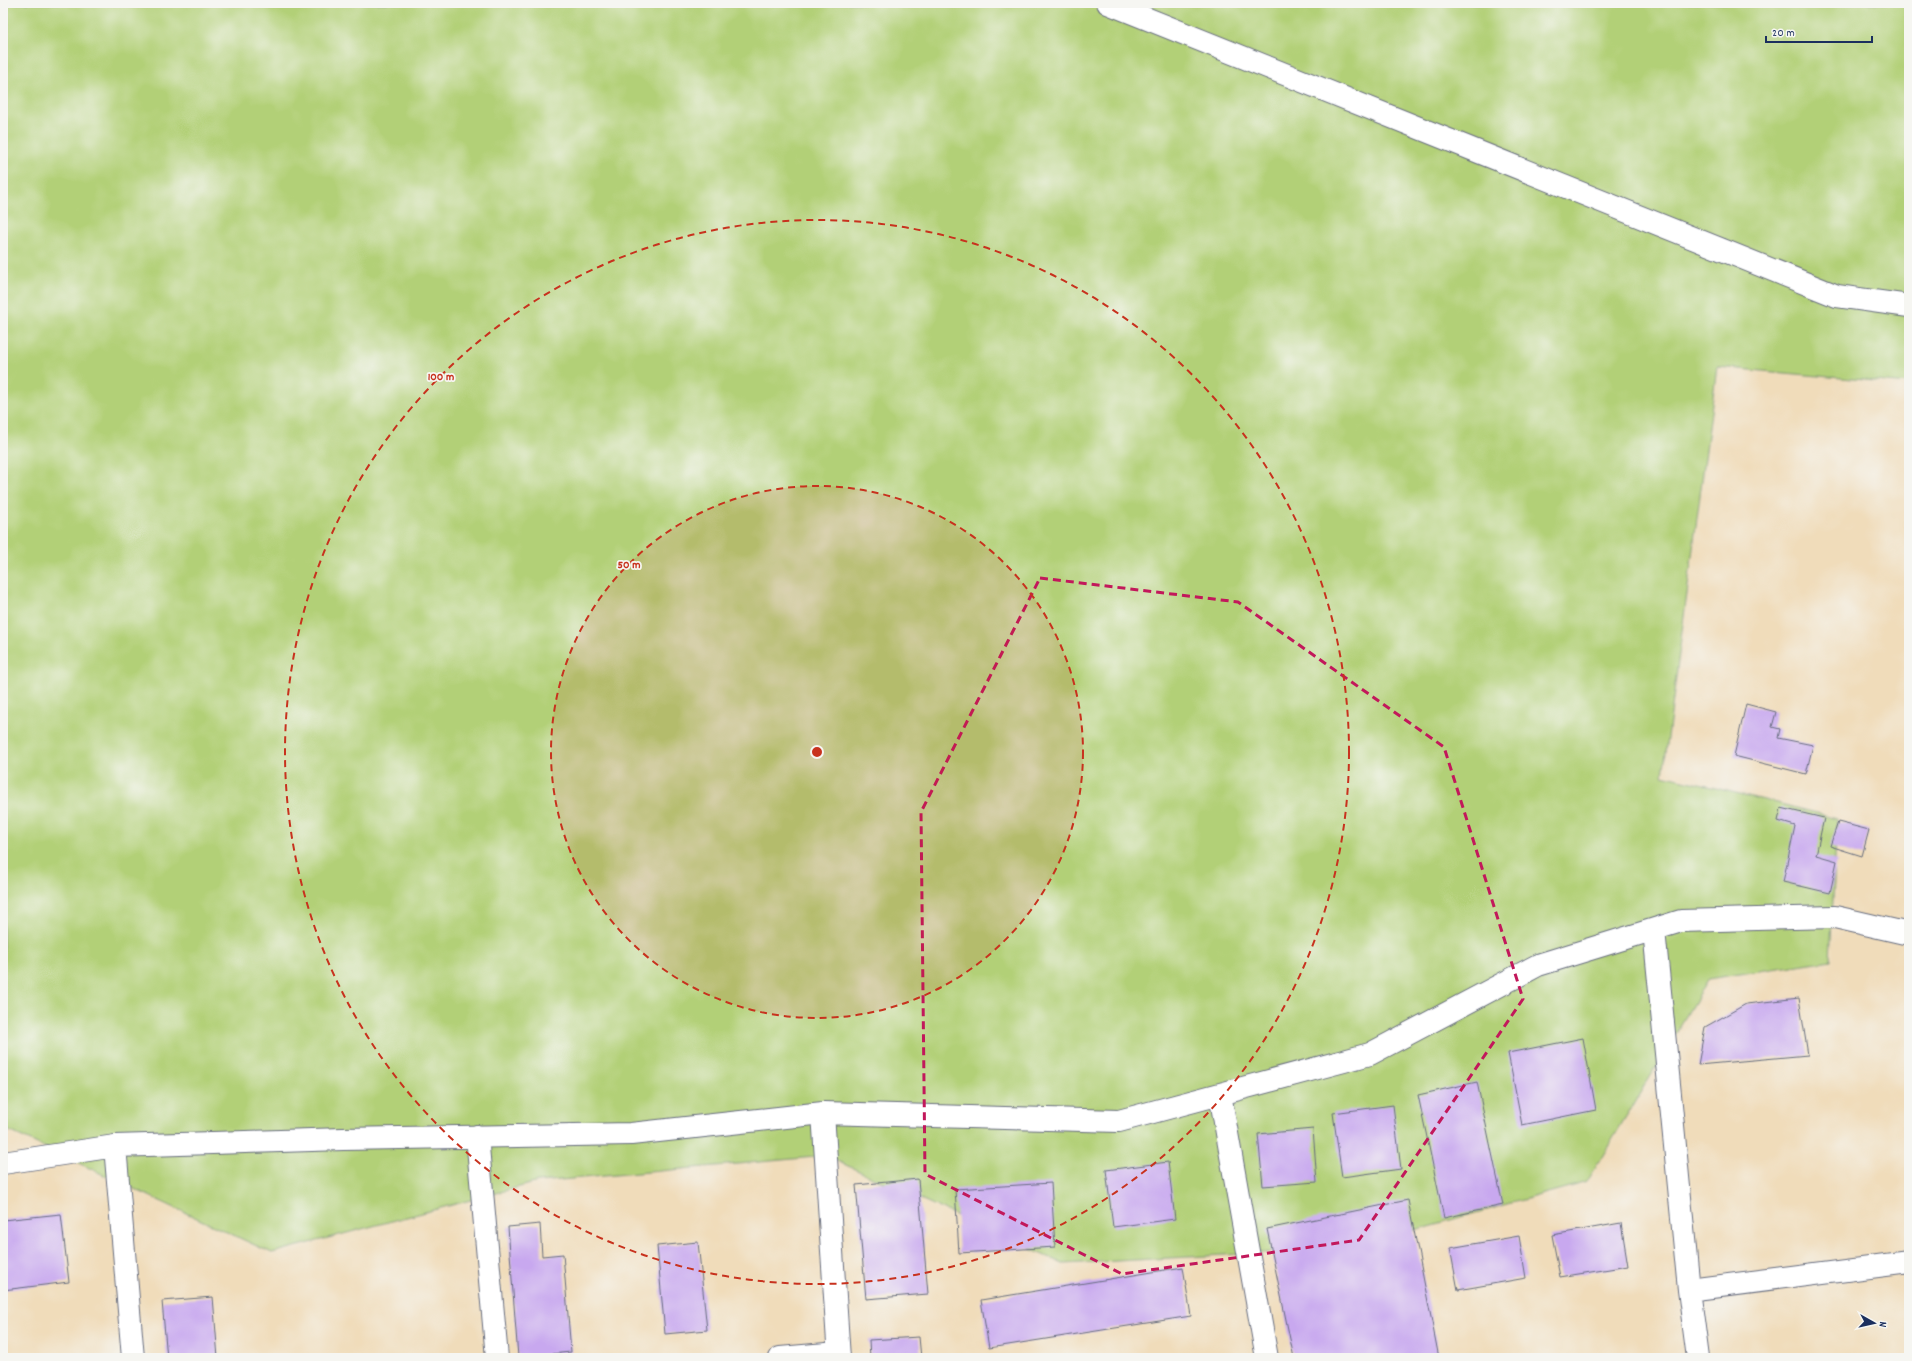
<svg xmlns="http://www.w3.org/2000/svg" width="1912" height="1361" viewBox="0 0 1912 1361" font-family="Dekko,sans-serif">
	<style>
		.green { fill: #b2d077; stroke: #66806a }
		.building { fill: #c8a8ef }
		.lines { fill: none; stroke-linecap: round; stroke-linejoin: round }
		.minor-casing { stroke: #666c7e; stroke-width: 24 }
		.minor { stroke: #fff; stroke-width: 22 }
		.marked { fill: none; stroke: #c2185b; stroke-width: 3; stroke-dasharray: 8 5; stroke-linejoin: round }
		.ring { fill: none; stroke: #c8321e; stroke-width: 2; stroke-dasharray: 7 5 }
		.centre { fill: #c8321e; stroke: #f6f6f2; stroke-width: 2 }
		.ring-label { font-size: 12px; text-anchor: middle; font-weight: bold; fill: #c8321e; stroke: #f6f6f2; stroke-width: 3.5; stroke-linejoin: round; paint-order: stroke }
	</style>
	<rect width="100%" height="100%" fill="#f6f6f2"/>
	<filter id="ink" filterUnits="userSpaceOnUse"><feTurbulence type="fractalNoise" baseFrequency=".025" numOctaves="2"/><feDisplacementMap in="SourceGraphic" scale="8" xChannelSelector="R" yChannelSelector="G"/><feConvolveMatrix kernelMatrix="1 2 1 2 8 2 1 2 1" color-interpolation-filters="sRGB"/></filter>
	<filter id="wash" filterUnits="userSpaceOnUse"><feTurbulence type="fractalNoise" baseFrequency=".012" numOctaves="4" result="noise"/><feDisplacementMap in="SourceGraphic" scale="16" xChannelSelector="R" yChannelSelector="G"/><feGaussianBlur stdDeviation="0.9" result="paint"/><feColorMatrix in="noise" values="0 0 0 0 0 0 0 0 0 0 0 0 0 0 0 0 0 1.4 0 .05"/><feComposite in="paint" operator="in"/></filter>
	<g filter="url(#wash)">
		<rect width="100%" height="100%" fill="#f0dcba"/>
		<path class="green" d="M3,3H1909V384L1717,367L1663,775L1837,818L1830,960L1708,979L1587,1182L1350,1248L1063,1264L826,1156L538,1182L272,1253L3,1128Z"/>
		<g id="blocks">
			<path class="building" d="M1746,704L1776,712L1772,727L1780,729L1778,738L1813,745L1806,774L1734,756Z
				M1781,808L1824,818L1816,855L1837,861L1830,893L1783,882L1795,826L1778,821Z
				M1838,822L1869,830L1862,856L1830,846Z
				M1799,998L1808,1055L1698,1065L1705,1027L1746,1004Z
				M1583,1038L1596,1110L1522,1125L1508,1053Z
				M1477,1082L1503,1205L1444,1218L1418,1095Z
				M1393,1105L1401,1169L1342,1177L1333,1113Z
				M1313,1129L1317,1182L1263,1186L1258,1134Z
				M1168,1162L1175,1219L1113,1227L1106,1170Z
				M918,1179L928,1294L866,1299L856,1185Z
				M1051,1183L1055,1247L959,1253L955,1189Z
				M1408,1200L1439,1358H1294L1267,1229Z
				M61,1214L69,1282L3,1290V1220Z
				M1621,1223L1628,1266L1560,1277L1552,1235Z
				M540,1224L542,1256L563,1254L571,1352L518,1357L508,1227Z
				M1519,1236L1526,1278L1458,1290L1450,1248Z
				M698,1242L707,1330L665,1334L657,1246Z
				M1183,1267L1191,1316L989,1348L981,1300Z
				M213,1297L218,1358H167L162,1301Z
				M919,1337L921,1358H870L869,1340Z"/>
		</g>
	</g>
	<g filter="url(#ink)">
		<use href="#blocks" fill-opacity="0" stroke="#666c7e" stroke-width="1"/>
		<g class="lines">
			<g class="minor-casing">
				<path id="minor" d="M1108,3L1837,296L1909,306
					M1654,930L1689,1290L1698,1358
					M1220,1094L1267,1358
					M823,1113L839,1358
					M477,1136L497,1358
					M115,1146L133,1358
					M3,1163L115,1146L343,1139L631,1134L823,1113L1119,1121L1370,1054L1538,965L1681,921L1835,917L1909,934
					M1689,1290L1909,1262
					M780,1358L838,1353"/>
			</g>
			<use href="#minor" class="minor"/>
		</g>
	</g>
	<path class="marked" d="M1040,578L1238,602L1444,747L1523,999L1359,1240L1122,1274L925,1174L921,812Z"/>
	<circle cx="817" cy="752" r="266" fill="#c8321e" fill-opacity=".12"/>
	<g class="ring">
		<circle cx="817" cy="752" r="266"/>
		<circle cx="817" cy="752" r="532"/>
	</g>
	<circle cx="817" cy="752" r="6" class="centre"/>
	<g class="ring-label">
		<text x="441" y="380">100 m</text>
		<text x="629" y="568">50 m</text>
	</g>
	<rect width="1912" height="1361" fill="none" stroke="#f6f6f2" stroke-width="16"/>
	<g transform="translate(1874 1323) rotate(98)" stroke="#f6f6f2" stroke-width="3" paint-order="stroke">
	<path d="M0-3L7 15L0 10L-7 15Z" fill="#1b2f5e"/>
	<text y="-6" font-size="11" font-weight="bold" text-anchor="middle" fill="#1b2f5e">N</text>
	</g>
	<path d="M1766 36v6h106v-6" fill="none" stroke="#1b2f5e" stroke-width="2"/>
	<text x="1772" y="36" font-size="12" fill="#1b2f5e" stroke="#f6f6f2" stroke-width="3" paint-order="stroke">20 m</text>
</svg>
